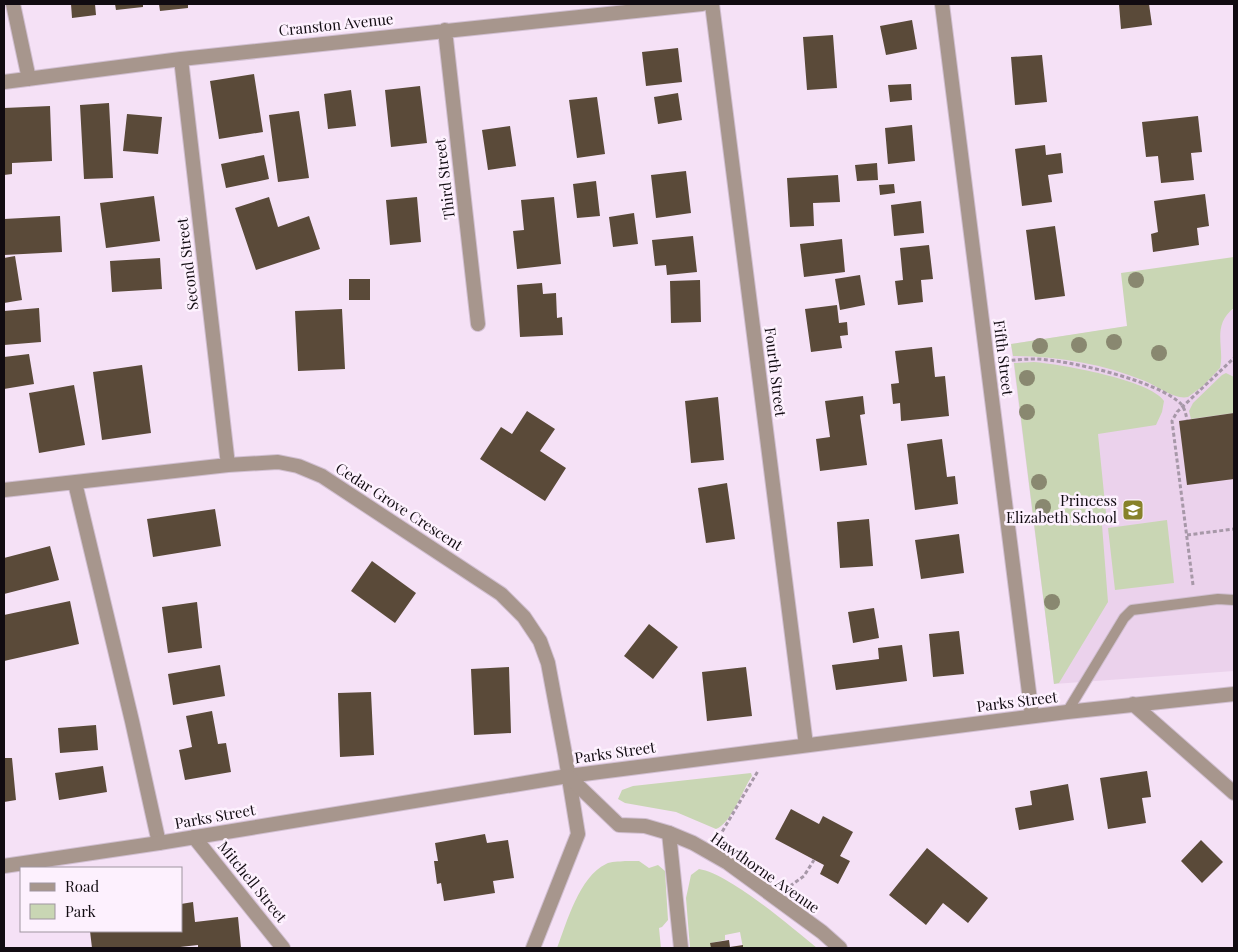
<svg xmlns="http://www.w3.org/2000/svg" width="1238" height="952" viewBox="0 0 1238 952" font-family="'Playfair Display',serif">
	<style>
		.built { fill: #ebd2ec }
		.green { fill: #c9d6b4 }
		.building { fill: #5a4a39 }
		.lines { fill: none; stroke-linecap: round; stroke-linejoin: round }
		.service-casing { stroke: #d1bfd1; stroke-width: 12 }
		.minor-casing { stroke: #d1bfd1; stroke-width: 16 }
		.tertiary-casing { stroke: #d1bfd1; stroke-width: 16 }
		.path { stroke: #a798a8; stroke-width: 3; stroke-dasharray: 4 2.5; stroke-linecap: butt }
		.service { stroke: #a7968d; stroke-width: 10 }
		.minor { stroke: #a7968d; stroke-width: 14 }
		.tertiary { stroke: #a7968d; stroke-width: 14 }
		.tree { fill: #898870 }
		.labels { text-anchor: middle; stroke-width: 5; stroke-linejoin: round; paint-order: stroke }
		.street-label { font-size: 15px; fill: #110b11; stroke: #fdf1fe }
		.poi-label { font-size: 15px; fill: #110b11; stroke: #fdf1fe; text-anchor: end }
	</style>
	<rect width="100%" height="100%" fill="#f5e1f6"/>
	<path class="built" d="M1234,310V671L1054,684L1011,344Z"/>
	<path class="green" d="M1234,257V308C1211,325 1225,348 1220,368L1203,386L1188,397C1175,400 1157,386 1145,381C1103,364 1058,356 1013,356L1011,344L1127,326L1121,273Z
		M1034,362C1060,364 1151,380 1164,401L1162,412L1156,425L1098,434L1107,523L1102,525L1108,602L1059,683L1054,684L1014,363Z
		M1226,373L1234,377V413L1191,419L1189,411L1193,403L1222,375Z
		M1167,520L1174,583L1115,590L1108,528Z
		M751,773L752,776C743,789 731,824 716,829L676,812L625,803L618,799L622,790L633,786Z
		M625,861H639L649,868L658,865L665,871L668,920L662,927L659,928L661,948H557C567,922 579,877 606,864C611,861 619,862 625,861Z
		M699,869C730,874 791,927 817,948H743L740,932L725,935V940L711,943V948H690L686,898L691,875Z"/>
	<path class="building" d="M71,4H95L96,15L72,18Z
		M115,4H143V7L116,10Z
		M159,4H188V8L160,11Z
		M1119,4H1149L1152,25L1121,29Z
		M912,20L917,49L886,55L880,26Z
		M833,35L837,88L807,90L803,37Z
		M678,48L682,82L646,86L642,52Z
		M1042,55L1047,102L1015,105L1011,57Z
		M254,74L263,132L219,139L210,81Z
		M911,84L912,100L890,102L888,85Z
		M420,86L427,143L391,147L385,90Z
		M351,90L356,126L328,129L324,94Z
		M678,93L682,120L658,124L654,97Z
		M597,97L605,154L577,158L569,100Z
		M109,103L113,178L84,179L80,105Z
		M50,106L52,161L12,163V174L4,175V108Z
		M299,111L309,178L278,182L269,115Z
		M127,114L162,117L158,154L123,151Z
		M1198,116L1202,152L1191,153L1194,180L1161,183L1158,156L1146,157L1142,122Z
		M912,125L915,161L888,164L885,128Z
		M510,126L516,166L488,170L482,130Z
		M1045,145L1046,155L1061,153L1063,173L1048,175L1052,202L1022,206L1015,149Z
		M264,155L269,179L226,188L221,164Z
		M877,163L878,180L857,181L855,165Z
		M686,171L691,213L656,218L651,175Z
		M838,175L840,202L813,203L814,226L790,227L787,178Z
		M596,181L600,216L577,218L573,184Z
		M894,184L895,193L880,195L879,185Z
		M1205,194L1209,226L1197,228L1199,245L1153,252L1151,234L1158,232L1154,201Z
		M154,196L160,241L106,248L100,203Z
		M269,197L278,227L309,216L320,249L256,270L235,208Z
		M417,197L421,242L390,245L386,200Z
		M554,197L561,264L517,269L513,231L524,230L521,200Z
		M921,201L924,233L894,236L891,205Z
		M634,213L638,244L613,247L609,217Z
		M60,216L62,252L4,255V219Z
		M1055,226L1065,296L1035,300L1026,230Z
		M693,236L697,272L667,275L666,265L655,266L652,240Z
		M842,239L845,272L804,277L800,244Z
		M929,245L933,279L921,280L923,302L898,305L895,281L903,280L900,248Z
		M15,256L22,300L4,303V258Z
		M160,258L162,289L112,292L110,261Z
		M860,275L865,305L840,310L835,279Z
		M349,279H370V300H349Z
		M700,280L701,322L671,323L670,281Z
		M542,283L543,294L556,293L557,318L562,317L563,335L520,337L517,285Z
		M837,305L839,323L847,322L848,335L840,336L842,348L811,352L805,309Z
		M39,308L41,342L4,345V311Z
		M342,309L345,369L298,371L295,311Z
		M932,347L935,377L945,376L949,416L901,421L900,403L893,404L891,384L899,383L895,351Z
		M29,354L34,384L4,389V357Z
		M142,365L151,433L102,440L93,372Z
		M74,385L85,445L39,453L29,393Z
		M863,396L865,414L860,415L867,465L820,471L816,439L830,437L825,401Z
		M718,397L724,460L691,463L685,401Z
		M527,411L555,429L540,451L566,468L545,501L480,459L501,427L512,434Z
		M1234,413V479L1187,485L1179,421Z
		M942,439L947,477L955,476L958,504L915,510L907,444Z
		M727,483L735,539L706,543L698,488Z
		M215,509L221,546L153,557L147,519Z
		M869,519L873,566L840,568L837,522Z
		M959,534L964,573L921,579L915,540Z
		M50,546L59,580L4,594V558Z
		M372,561L416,593L395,623L351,591Z
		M70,601L79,644L4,661V615Z
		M197,602L202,648L168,653L162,607Z
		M874,608L879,638L853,643L848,612Z
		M649,624L678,647L653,679L624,656Z
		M959,631L964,674L933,677L929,634Z
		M902,645L907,681L836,690L832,665L879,659L878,648Z
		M220,665L225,696L173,705L168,674Z
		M509,667L511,733L474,735L471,669Z
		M746,667L752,716L707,721L702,672Z
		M371,692L374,755L340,757L338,693Z
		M212,711L218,744L226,743L231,772L185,780L179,750L192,747L186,716Z
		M96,725L98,750L60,753L58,728Z
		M4,758H12L16,800L4,802Z
		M103,766L107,792L59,800L55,773Z
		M1147,771L1151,797L1142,798L1146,823L1108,829L1100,778Z
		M1068,784L1074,820L1019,830L1015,808L1032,805L1030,791Z
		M791,809L819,824L823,816L853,832L840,856L850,861L838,884L820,874L824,865L775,839Z
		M485,834L487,843L508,840L514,878L493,881L495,893L444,901L441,883L437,884L434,861H438L435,843Z
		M1201,840L1223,862L1202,883L1181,861Z
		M927,848L988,898L968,923L943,903L926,925L889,895Z
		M193,902L195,922L238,917L241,948H198V945L171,948H92L90,931H181V904Z
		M729,940L730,947L743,945V948H711L710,943Z"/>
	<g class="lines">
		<g class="service-casing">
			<path id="service" d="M1067,712L1124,618L1132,610L1218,599L1234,600"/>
		</g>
		<g class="minor-casing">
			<path id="minor" d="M13,4L29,79
				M712,4L806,745
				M942,4L1032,716
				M445,30L478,324
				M181,59L228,465
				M4,82L181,59L702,4
				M75,483L132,721L159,843
				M4,490L228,465L278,462L298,466L322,476L501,594L524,617L540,641L548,663L565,754L578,834L533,948
				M1133,704L1234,793
				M568,776L1067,712L1234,694
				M669,833L681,948
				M194,837L283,948"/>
		</g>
		<g class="tertiary-casing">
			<path id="tertiary" d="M4,866L159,843L568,776L619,825L645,826L669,833L693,843L728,863L822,932L840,948"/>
		</g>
		<path class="path" d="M1005,361C1015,360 1025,359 1036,359C1068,360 1160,381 1182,405C1185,410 1186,414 1187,420
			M1187,535L1234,529
			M1193,585L1172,421L1177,412L1234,358
			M719,837L758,771
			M790,886L804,876L814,860"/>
		<use href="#service" class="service"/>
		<use href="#minor" class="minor"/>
		<use href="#tertiary" class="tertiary"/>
	</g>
	<g class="tree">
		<circle cx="1136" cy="280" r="8"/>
		<circle cx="1114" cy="342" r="8"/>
		<circle cx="1079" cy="345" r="8"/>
		<circle cx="1040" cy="346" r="8"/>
		<circle cx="1159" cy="353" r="8"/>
		<circle cx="1027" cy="378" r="8"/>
		<circle cx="1027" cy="412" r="8"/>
		<circle cx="1039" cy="482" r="8"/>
		<circle cx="1043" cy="507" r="8"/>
		<circle cx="1052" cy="602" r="8"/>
	</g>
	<defs>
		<g id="school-square" transform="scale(1.125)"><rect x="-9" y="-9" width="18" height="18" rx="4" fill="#87822a" stroke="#fdf1fe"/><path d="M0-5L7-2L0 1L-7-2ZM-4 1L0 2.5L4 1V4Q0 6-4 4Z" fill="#fff"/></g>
	</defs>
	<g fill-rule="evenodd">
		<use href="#school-square" x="1133" y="510"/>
	</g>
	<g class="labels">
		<g class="street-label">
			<text transform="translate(336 25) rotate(-6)" y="5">Cranston Avenue</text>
			<text transform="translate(445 179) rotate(-97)" y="5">Third Street</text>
			<text transform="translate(188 264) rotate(-97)" y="5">Second Street</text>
			<text transform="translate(1003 358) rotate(83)" y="5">Fifth Street</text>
			<text transform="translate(775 372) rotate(83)" y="5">Fourth Street</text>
			<text transform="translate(399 507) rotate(33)" y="5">Cedar Grove Crescent</text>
			<text transform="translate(1017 702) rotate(-7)" y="5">Parks Street</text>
			<text transform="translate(615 753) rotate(-8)" y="5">Parks Street</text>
			<text transform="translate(215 817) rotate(-10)" y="5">Parks Street</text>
			<text transform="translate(765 873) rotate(35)" y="5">Hawthorne Avenue</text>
			<text transform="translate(252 882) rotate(51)" y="5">Mitchell Street</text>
		</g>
		<g class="poi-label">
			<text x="1117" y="506">Princess<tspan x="1117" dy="17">Elizabeth School</tspan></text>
		</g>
	</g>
	<rect width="1238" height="952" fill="none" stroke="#110b11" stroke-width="10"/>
	<rect x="20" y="867" width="162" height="65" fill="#fdf1fe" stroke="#9f959f"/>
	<rect x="30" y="883" width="25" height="8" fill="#a7968d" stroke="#9f959f"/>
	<text x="65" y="892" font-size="15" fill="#110b11">Road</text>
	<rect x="30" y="904" width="25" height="15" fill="#c9d6b4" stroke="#9f959f"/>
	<text x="65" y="917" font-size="15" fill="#110b11">Park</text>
</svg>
